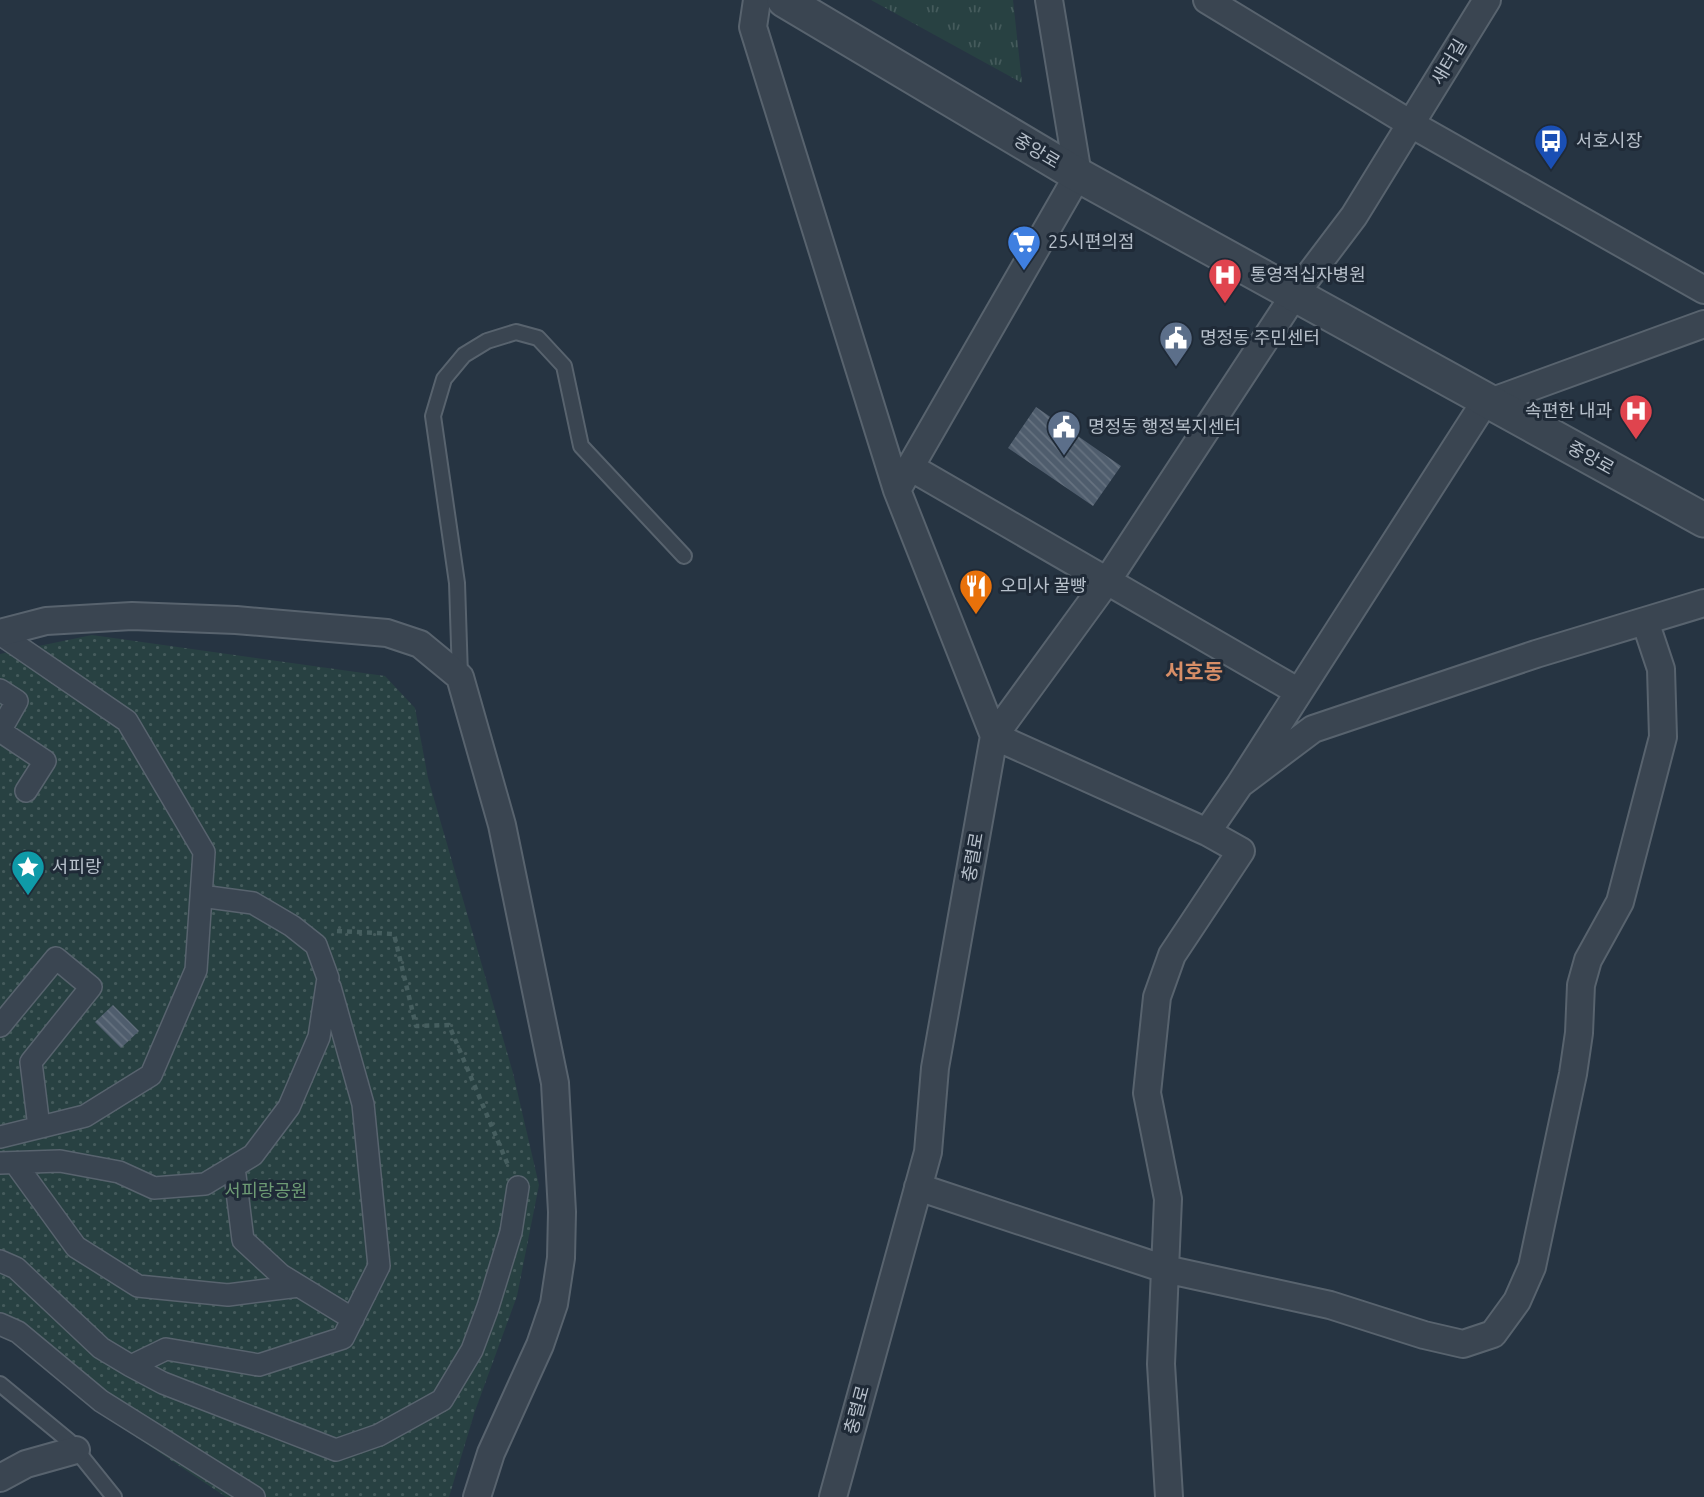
<svg xmlns="http://www.w3.org/2000/svg" width="1704" height="1497" viewBox="0 0 1704 1497" font-family="Ubuntu,'Noto Sans KR',sans-serif">
	<style>
		.grass { fill: url(#grass-tufts) }
		.park { fill: url(#park-dots) }
		.building { fill: url(#building-back-hatch) }
		.lines { fill: none; stroke-linecap: round; stroke-linejoin: round }
		.service-casing { stroke: #58636e; stroke-width: 18 }
		.pedestrian-casing { stroke: #58636e; stroke-width: 24 }
		.minor-casing { stroke: #58636e; stroke-width: 30 }
		.tertiary-casing { stroke: #58636e; stroke-width: 37 }
		.path { stroke: #465e5f; stroke-width: 4.5; stroke-dasharray: 5 5; stroke-linecap: butt }
		.service { stroke: #3a4551; stroke-width: 14 }
		.pedestrian { stroke: #3a4551; stroke-width: 21 }
		.minor { stroke: #3a4551; stroke-width: 26 }
		.tertiary { stroke: #3a4551; stroke-width: 33 }
		.labels { text-anchor: middle; stroke-width: 6; stroke-linejoin: round; paint-order: stroke }
		.street-label { font-size: 18px; fill: #b7c0cb; stroke: #1f2a37 }
		.poi-label { font-size: 18px; fill: #b7c0cb; stroke: #1f2a37; text-anchor: start }
		.park-label { font-size: 18px; fill: #6e9c75; stroke: #1f2a37 }
		.quarter-label { font-size: 21px; font-weight: bold; fill: #d78e67; stroke: #1f2a37 }
	</style>
	<defs>
		<pattern id="grass-tufts" width="24" height="20" patternUnits="userSpaceOnUse" patternTransform="scale(1.75)"><rect width="24" height="20" fill="#284142"/><path d="M3 7l-1-3M5 7V3M7 7l1-3M15 17l-1-3M17 17v-4M19 17l1-3" fill="none" stroke="#455b5c"/></pattern>
		<pattern id="park-dots" width="8" height="8" patternUnits="userSpaceOnUse" patternTransform="scale(1.75)"><rect width="8" height="8" fill="#284142"/><path d="M2 2h.1M6 6h.1" fill="none" stroke="#455b5c" stroke-width="1.8" stroke-linecap="round"/></pattern>
		<pattern id="building-back-hatch" width="6" height="6" patternUnits="userSpaceOnUse" patternTransform="scale(1.75)"><rect width="6" height="6" fill="#4f5d6d"/><path d="M-1 5l2 2M0 0l6 6M5-1l2 2" fill="none" stroke="#667280"/></pattern>
	</defs>
	<rect width="100%" height="100%" fill="#263442"/>
	<path class="grass" d="M871,0H1013L1022,83Z"/>
	<path class="park" d="M92,635L385,676L415,708L428,778L513,1073L539,1185L517,1296L475,1411L449,1497H226L121,1427L15,1343L0,1337V654Z"/>
	<path class="building" d="M1036,407L1121,466L1093,506L1008,448Z
		M113,1005L139,1031L121,1048L95,1022Z"/>
	<g class="lines">
		<g class="service-casing">
			<path id="service" d="M460,676L457,583L433,416L444,379L464,355L487,341L516,332L538,338L564,366L581,446L684,556
				M0,1384L69,1441L114,1497"/>
		</g>
		<g class="pedestrian-casing">
			<path id="pedestrian" d="M0,634L127,721L204,852L196,970L151,1075L85,1116L0,1137
				M0,690L17,701L0,731L45,761L26,791
				M0,1026L56,958L91,987L31,1062L39,1127
				M0,1163L60,1161L119,1172L154,1188L205,1184L253,1155L289,1107L319,1037L328,978L316,945L292,926L253,903L201,896
				M15,1163L76,1247L138,1286L228,1295L299,1286
				M234,1167L243,1240L281,1275L353,1319
				M0,1261L16,1268L101,1348L131,1366L163,1383L336,1450L379,1435L442,1400L472,1350L488,1307L511,1232L518,1187
				M0,1324L18,1332L101,1401L254,1497
				M131,1366L166,1349L259,1365L343,1338L379,1266L363,1104L330,987"/>
		</g>
		<g class="minor-casing">
			<path id="minor" d="M757,0L753,27L897,490L994,736L1207,832L1241,851L1172,955L1157,997L1147,1093L1168,1199L1161,1364L1169,1497
				M1207,0L1411,124L1704,290
				M910,467L1299,692
				M897,490L1078,175L1049,0
				M0,633L46,621L132,616L236,620L387,633L420,644L460,677L502,825L555,1083L562,1212L561,1258L554,1304L540,1345L491,1453L477,1497
				M1240,784L1479,411L1490,402L1704,324
				M1207,832L1240,784L1313,729L1536,654L1704,603
				M918,1187L1165,1269L1330,1305L1424,1335L1463,1344L1493,1334L1517,1301L1532,1267L1573,1074L1579,1033L1581,985L1588,960L1620,902L1663,737L1661,669L1645,621
				M0,1478L26,1464L76,1450
				M833,1497L928,1152L935,1068L994,736L1107,581L1295,294L1354,216L1487,0"/>
		</g>
		<g class="tertiary-casing">
			<path id="tertiary" d="M784,0L1078,175L1704,520"/>
		</g>
		<path class="path" d="M337,931L394,934L416,1026L449,1025L508,1165"/>
		<use href="#service" class="service"/>
		<use href="#pedestrian" class="pedestrian"/>
		<use href="#minor" class="minor"/>
		<use href="#tertiary" class="tertiary"/>
	</g>
	<defs>
		<g id="bus-pin" transform="scale(1.75)"><path d="M0 17L-7.5 6A9.5 9.5 0 1 1 7.5 6Z" fill="#1a4fb4" stroke="#1f2a37"/><path d="M-5-6H5V4H4V6H2V4H-2V6H-4V4H-5ZM-3.5-4V0h7V-4ZM-3.5 1.2v1.5H-2V1.2ZM2 1.2v1.5H3.5V1.2Z" fill="#fff"/></g>
		<g id="supermarket-pin" transform="scale(1.75)"><path d="M0 17L-7.5 6A9.5 9.5 0 1 1 7.5 6Z" fill="#3f7fe0" stroke="#1f2a37"/><path d="M-6-5.5h2.5l.6 2H6L4.5 2H-2.5L-4.4-4H-6ZM-1.5 3.2a1.3 1.3 0 1 0 .1 0ZM3 3.2a1.3 1.3 0 1 0 .1 0Z" fill="#fff"/></g>
		<g id="hospital-pin" transform="scale(1.75)"><path d="M0 17L-7.5 6A9.5 9.5 0 1 1 7.5 6Z" fill="#e0444e" stroke="#1f2a37"/><path d="M-5-5h3v3.5h4V-5h3V5h-3V1.5h-4V5h-3Z" fill="#fff"/></g>
		<g id="civic-pin" transform="scale(1.75)"><path d="M0 17L-7.5 6A9.5 9.5 0 1 1 7.5 6Z" fill="#5c6f8a" stroke="#1f2a37"/><path d="M-.6-6.5H3V-4.5H.6V-3L4-1V1h2V6H-6V1h2V-1L-.6-3ZM-1.2 2.5V6h2.4V2.5Z" fill="#fff"/></g>
		<g id="restaurant-pin" transform="scale(1.75)"><path d="M0 17L-7.5 6A9.5 9.5 0 1 1 7.5 6Z" fill="#e8710a" stroke="#1f2a37"/><path d="M-5-6h1v4h1v-4h1v4h1v-4h1v5L-1.5 .5V6h-2V.5L-5-1ZM5-6V6H3V1.5H1.5Q1.5-4 5-6Z" fill="#fff"/></g>
		<g id="sight-pin" transform="scale(1.75)"><path d="M0 17L-7.5 6A9.5 9.5 0 1 1 7.5 6Z" fill="#0f9aa8" stroke="#1f2a37"/><path d="M0-6L1.8-2.2L6-1.7L2.9 1.2L3.7 5.4L0 3.3L-3.7 5.4L-2.9 1.2L-6-1.7L-1.8-2.2Z" fill="#fff"/></g>
	</defs>
	<g fill-rule="evenodd">
		<use href="#bus-pin" x="1551" y="141"/>
		<use href="#supermarket-pin" x="1024" y="242"/>
		<use href="#hospital-pin" x="1225" y="275"/>
		<use href="#civic-pin" x="1176" y="338"/>
		<use href="#hospital-pin" x="1636" y="411"/>
		<use href="#civic-pin" x="1064" y="427"/>
		<use href="#restaurant-pin" x="976" y="586"/>
		<use href="#sight-pin" x="28" y="867"/>
	</g>
	<g class="labels">
		<g class="street-label">
			<text transform="translate(1449 62) rotate(-59)" y="6">새터길</text>
			<text transform="translate(1037 151) rotate(31)" y="6">중앙로</text>
			<text transform="translate(1591 458) rotate(29)" y="6">중앙로</text>
			<text transform="translate(973 857) rotate(-80)" y="6">충렬로</text>
			<text transform="translate(857 1410) rotate(-75)" y="6">충렬로</text>
		</g>
		<g class="poi-label">
			<text x="1576" y="147">서호시장</text>
			<text x="1048" y="248">25시편의점</text>
			<text x="1250" y="281">통영적십자병원</text>
			<text x="1200" y="344">명정동 주민센터</text>
			<text x="1612" y="417" text-anchor="end">속편한 내과</text>
			<text x="1088" y="433">명정동 행정복지센터</text>
			<text x="1000" y="592">오미사 꿀빵</text>
			<text x="52" y="873">서피랑</text>
		</g>
		<g class="park-label">
			<text x="266" y="1197">서피랑공원</text>
		</g>
		<g class="quarter-label">
			<text x="1194" y="679">서호동</text>
		</g>
	</g>
</svg>
